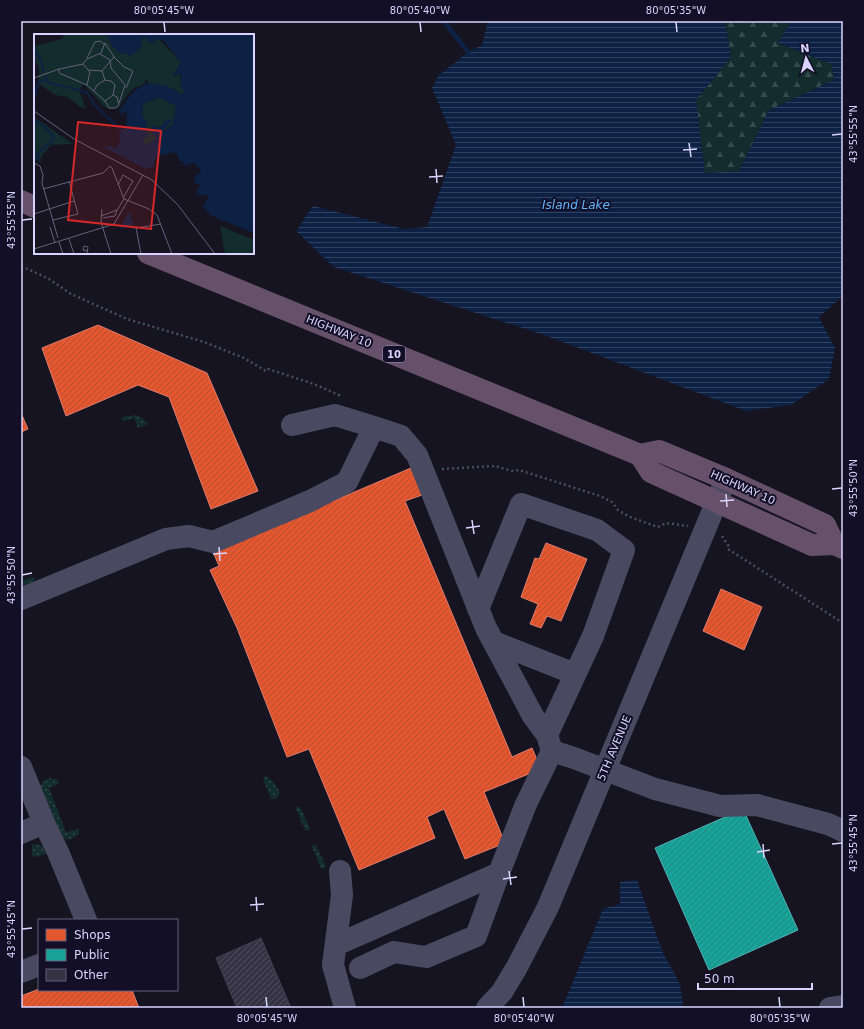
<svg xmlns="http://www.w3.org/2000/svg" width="864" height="1029" viewBox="0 0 864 1029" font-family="'DejaVu Sans',sans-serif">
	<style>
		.grass { fill: url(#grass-dots) }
		.forest { fill: url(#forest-firs) }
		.water { fill: url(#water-rules) }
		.shops { fill: url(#shops-hatch); stroke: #e17c6d }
		.public { fill: url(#public-hatch); stroke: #51b2b7 }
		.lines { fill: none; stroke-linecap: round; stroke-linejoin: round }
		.stream { stroke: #0d2144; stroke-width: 4.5 }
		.building { fill: url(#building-hatch); stroke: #433f54 }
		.path { stroke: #44505f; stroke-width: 2.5; stroke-dasharray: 2 3; stroke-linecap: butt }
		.minor { stroke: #4a4962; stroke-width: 22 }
		.highway { stroke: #67516a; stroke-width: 22 }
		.ticks { fill: none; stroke: #d9d4ff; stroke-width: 1.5 }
		.labels { text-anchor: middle; stroke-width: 4; stroke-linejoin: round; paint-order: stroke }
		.shield { fill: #130f26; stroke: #9e99be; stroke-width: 1 }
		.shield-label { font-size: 10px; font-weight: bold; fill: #d9d4ff }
		.street-label { font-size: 11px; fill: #d9d4ff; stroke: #130f26 }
		.water-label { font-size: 12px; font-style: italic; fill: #62b6ff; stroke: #130f26 }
		.inset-river { fill: none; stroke: #0d2144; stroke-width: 2 }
		.inset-road { fill: none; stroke: #64617a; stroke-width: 1 }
		.view { fill: #d62828; fill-opacity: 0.15; stroke: #d62828; stroke-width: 2 }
		.inset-edge { fill: none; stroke: #d9d4ff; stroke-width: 2 }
		.neatline { fill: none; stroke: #d9d4ff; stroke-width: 1.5 }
		.ticks-label { font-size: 10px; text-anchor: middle; fill: #d9d4ff }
	</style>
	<defs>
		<pattern id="grass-dots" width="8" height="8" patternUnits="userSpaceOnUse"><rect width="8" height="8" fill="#132c2d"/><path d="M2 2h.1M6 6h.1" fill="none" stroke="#354a4c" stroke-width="1.8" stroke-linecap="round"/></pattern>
		<pattern id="forest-firs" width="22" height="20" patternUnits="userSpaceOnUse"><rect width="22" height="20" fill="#132c2d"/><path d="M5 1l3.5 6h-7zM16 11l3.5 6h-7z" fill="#354a4c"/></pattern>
		<pattern id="water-rules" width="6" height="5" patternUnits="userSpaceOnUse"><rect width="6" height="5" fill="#0d2144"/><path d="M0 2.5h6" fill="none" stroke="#304060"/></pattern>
		<pattern id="shops-hatch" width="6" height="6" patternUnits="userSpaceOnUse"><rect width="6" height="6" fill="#e4572e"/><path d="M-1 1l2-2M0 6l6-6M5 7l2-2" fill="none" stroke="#b35037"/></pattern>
		<pattern id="public-hatch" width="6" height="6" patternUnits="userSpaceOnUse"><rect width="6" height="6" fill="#17a398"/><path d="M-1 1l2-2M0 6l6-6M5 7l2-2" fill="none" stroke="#248581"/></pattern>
		<pattern id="building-hatch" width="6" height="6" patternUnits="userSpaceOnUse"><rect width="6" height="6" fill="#343243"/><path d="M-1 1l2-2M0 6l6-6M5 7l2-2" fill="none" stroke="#514f5f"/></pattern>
	</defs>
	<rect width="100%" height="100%" fill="#161421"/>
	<path class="grass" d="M136,415L142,418L149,424L138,428L134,418L124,421L122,419L123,417Z
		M32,577L35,579L34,583L21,589V581Z
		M265,776C272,778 278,787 280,794L276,799H271L263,779Z
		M50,778L56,779L60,783L49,788L66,832L78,829L79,834C73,839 69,840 62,839L40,787L43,781Z
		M297,806L300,807L310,828L308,831L305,830L296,809Z
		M35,844L42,846L48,850V853L37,857L32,856V845Z
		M313,845H316L326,866L324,869L321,868L312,847Z"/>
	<path class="forest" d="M722,21H791L778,43L831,64L834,80L769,110L739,171L705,173L696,100L731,57L726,27Z"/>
	<path class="water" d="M488,21H722L726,27L731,57L696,100L705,173L739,171L769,110L834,80L831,64L778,43L791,21H843V296L819,317L835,348L829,379L791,405L746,411L544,335L334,267L296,231L313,206L404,229L427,227L456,145L432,88L438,76L468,52L482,45Z
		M637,880L662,951L680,984L683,1005L678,1008H562L603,909L620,904V882Z"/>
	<path class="shops" d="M98,325L207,373L258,491L211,509L169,397L138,385L66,416L42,348Z
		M21,413L28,429L21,432Z
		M411,468L422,495L405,501L512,757L532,748L541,769L484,792L505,843L465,859L444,809L427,817L435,838L359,870L309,749L287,757L237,628L210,570L219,566L213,552Z
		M546,543L587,559L561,621L547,616L541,628L530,624L538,604L521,597L535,558L539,559Z
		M721,589L762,607L744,650L703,631Z
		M39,989V990H132L139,1008H21V996Z"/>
	<path class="public" d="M743,809L798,930L709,970L655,848Z"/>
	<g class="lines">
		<path class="stream" d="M444,21L468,52"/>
	</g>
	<path class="building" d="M261,938L291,1008H237L216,958Z"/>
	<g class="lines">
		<path class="path" d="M21,267L28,269L49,279L71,294L127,319L204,342L244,358L266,371L268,369L314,384L341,396
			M442,469L495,466L512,471L519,470L600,496L612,502L618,510L630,517L658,527L666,523L688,526
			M722,536L728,545V549L843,623"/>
		<path class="minor" d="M292,425L335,415L374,427
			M21,599L166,539L189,536L213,542L310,501L347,482L374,427L401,436L417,455L486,628L533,716L547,735L552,751L574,758L655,789L720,806L757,805L828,824L843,831
			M478,609L521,504L597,530L624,550L593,636L547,735
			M494,642L575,674
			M21,767L44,823L58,852L86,920
			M21,833L44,823
			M340,871L342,895L333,965L345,1008
			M499,873L526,804L552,751
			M336,945L499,873L476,936L426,957L394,952L360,968
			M21,972L39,965
			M487,1008L502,992L517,967L548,907L726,479
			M830,1008L843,1006"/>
		<path class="highway" d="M21,201L35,207
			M148,253L640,455L659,451L726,479L825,525L834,544
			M640,455L651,472L812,545L834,544L843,548"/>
	</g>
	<path class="ticks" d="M164,22L165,32M420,22L421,32M676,22L677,32M832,135L842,134M689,143L691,157M683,150L697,149M436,169L437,183M429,177L443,176M22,220L32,219M832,489L842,488M726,494L727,507M720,501L734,500M472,520L474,534M466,528L480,526M219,547L220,561M213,554L227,553M22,575L32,573M763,844L764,858M832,844L842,843M757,852L770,850M509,871L511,885M503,879L517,877M256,897L257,911M250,905L264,904M22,929L32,928M266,997L267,1007M523,997L524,1007M779,997L780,1007"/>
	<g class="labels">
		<rect class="shield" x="383" y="346" width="22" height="16" rx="3"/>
		<g class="shield-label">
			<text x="394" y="358">10</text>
		</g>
		<g class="street-label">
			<text transform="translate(339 331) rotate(22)" y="4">HIGHWAY 10</text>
			<text transform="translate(743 487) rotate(24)" y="4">HIGHWAY 10</text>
			<text transform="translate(614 748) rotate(-67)" y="4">5TH AVENUE</text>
		</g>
		<g class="water-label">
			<text x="576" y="209">Island Lake</text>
		</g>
	</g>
	<g transform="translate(34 34)">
		<rect width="220" height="220" fill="#161421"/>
		<path d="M0,83L39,110L17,111L8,122L7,130L6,121H1V119L11,111L13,102L0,88Z" fill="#132c2d"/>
		<path d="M30,0H76L74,3L79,13L106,6L113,2L121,8L120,4L122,2L147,28L139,43L146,40L147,53L150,57L148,60L133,52L116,50L103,36L18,37L45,46L49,51L45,56L52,75L46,73L34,63L21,61L4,49L6,29L0,24V12L28,5ZM125,63L142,71L139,91L126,99L138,85L125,94L123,104L110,112V104L114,101L111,93L114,90L108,82L109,70ZM0,88L14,99L13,103L16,106L1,119L3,122L6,120L5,129L0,123Z" fill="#132c2d"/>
		<path d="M186,192L220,206V220H191Z" fill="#132c2d"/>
		<path d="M44,0H69L91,29L108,37L112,43L111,49L97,56L83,75L72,74L50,51L18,39L8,40L0,24V13Z" fill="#132c2d"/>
		<path d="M76,0H220V199L178,182L169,173L175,161H163V156L167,152L160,148V143L168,137L160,129L149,132L150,129L145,126L142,118L127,121L120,126V132L112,135L70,113L72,111L83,114L86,106L85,101L92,92L93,80L92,77L88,80L85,77L99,58L113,49L133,52L148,60L150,57L147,53V40L138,42L147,28L130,7L122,5V2L121,9L114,8L112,2L107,6L109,12L96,23L94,20L86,19L79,13L74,3ZM124,63L142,72L139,91L127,99L139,85L131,87L125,94L117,91L118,100L123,104L110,112V104L114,101L111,93L114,90L108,82L109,70ZM96,179L100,191L86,195L93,181Z" fill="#0d2144" fill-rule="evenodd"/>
		<path class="inset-river" d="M0,16L6,24L10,38M11,42L15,49L53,58L59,69L89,98M0,66L5,47L12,46M0,86L12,94L20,103L19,107L3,120L5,128"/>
		<path class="inset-road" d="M66,20L76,26L77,34L91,51L85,69M80,23L90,33L99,37L92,54M53,24L61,8L66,7L70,10M49,30L56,38L53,51M55,36L68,37M0,44L25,35M60,57L63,51L71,46L77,47L81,51L79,61M71,67L79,61L83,63L85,71L81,74H75L71,67L53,51L25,39V35L49,30L53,25L67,19L71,9L80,23L68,37L71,46M0,77L40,105L118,146L144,171L181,220M0,129L6,132L9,141L8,149L24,204M84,151L89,141L99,147L89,164M9,155L69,139L76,132L78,134L90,165L115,175L123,181L138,220M68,175L67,188L77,220M83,176L90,165M0,180L40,167M67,182L83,176L81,182L69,184M19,186L44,180L35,147M16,193L21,209M35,205L40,220M25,208L29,220M0,215L80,190L109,141M53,217L49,216L50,212L54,213L53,220M107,220L102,194L127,190"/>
		<path class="view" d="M44,88L127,97L117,195L34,186Z"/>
		<rect width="220" height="220" class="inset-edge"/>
	</g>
	<rect width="864" height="1029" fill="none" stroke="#130f26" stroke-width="44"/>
	<rect x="38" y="919" width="140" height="72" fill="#130f26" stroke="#625e7d"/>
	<rect x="46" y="929" width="20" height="12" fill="#e4572e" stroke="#625e7d"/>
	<text x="74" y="939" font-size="12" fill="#d9d4ff">Shops</text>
	<rect x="46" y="949" width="20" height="12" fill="#17a398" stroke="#625e7d"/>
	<text x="74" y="959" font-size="12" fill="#d9d4ff">Public</text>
	<rect x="46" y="969" width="20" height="12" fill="#343243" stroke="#625e7d"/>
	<text x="74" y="979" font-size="12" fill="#d9d4ff">Other</text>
	<g transform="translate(806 58) rotate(354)" stroke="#130f26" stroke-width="3" paint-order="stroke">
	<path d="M0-3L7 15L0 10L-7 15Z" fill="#d9d4ff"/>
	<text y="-6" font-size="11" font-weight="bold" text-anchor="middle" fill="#d9d4ff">N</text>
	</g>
	<path d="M698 983v6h114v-6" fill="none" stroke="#d9d4ff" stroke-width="2"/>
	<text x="704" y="983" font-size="12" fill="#d9d4ff" stroke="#130f26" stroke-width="3" paint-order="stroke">50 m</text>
	<rect x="22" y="22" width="820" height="985" class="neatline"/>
	<g class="ticks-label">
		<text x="164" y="14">80°05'45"W</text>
		<text x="420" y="14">80°05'40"W</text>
		<text x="676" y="14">80°05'35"W</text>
		<text transform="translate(853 134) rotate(-90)" y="4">43°55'55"N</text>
		<text transform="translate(11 220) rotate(-90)" y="4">43°55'55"N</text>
		<text transform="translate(853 488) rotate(-90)" y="4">43°55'50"N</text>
		<text transform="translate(11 575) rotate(-90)" y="4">43°55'50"N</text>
		<text transform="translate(853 843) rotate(-90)" y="4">43°55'45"N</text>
		<text transform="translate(11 929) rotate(-90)" y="4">43°55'45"N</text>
		<text x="267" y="1022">80°05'45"W</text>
		<text x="524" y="1022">80°05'40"W</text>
		<text x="780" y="1022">80°05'35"W</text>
	</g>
</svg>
